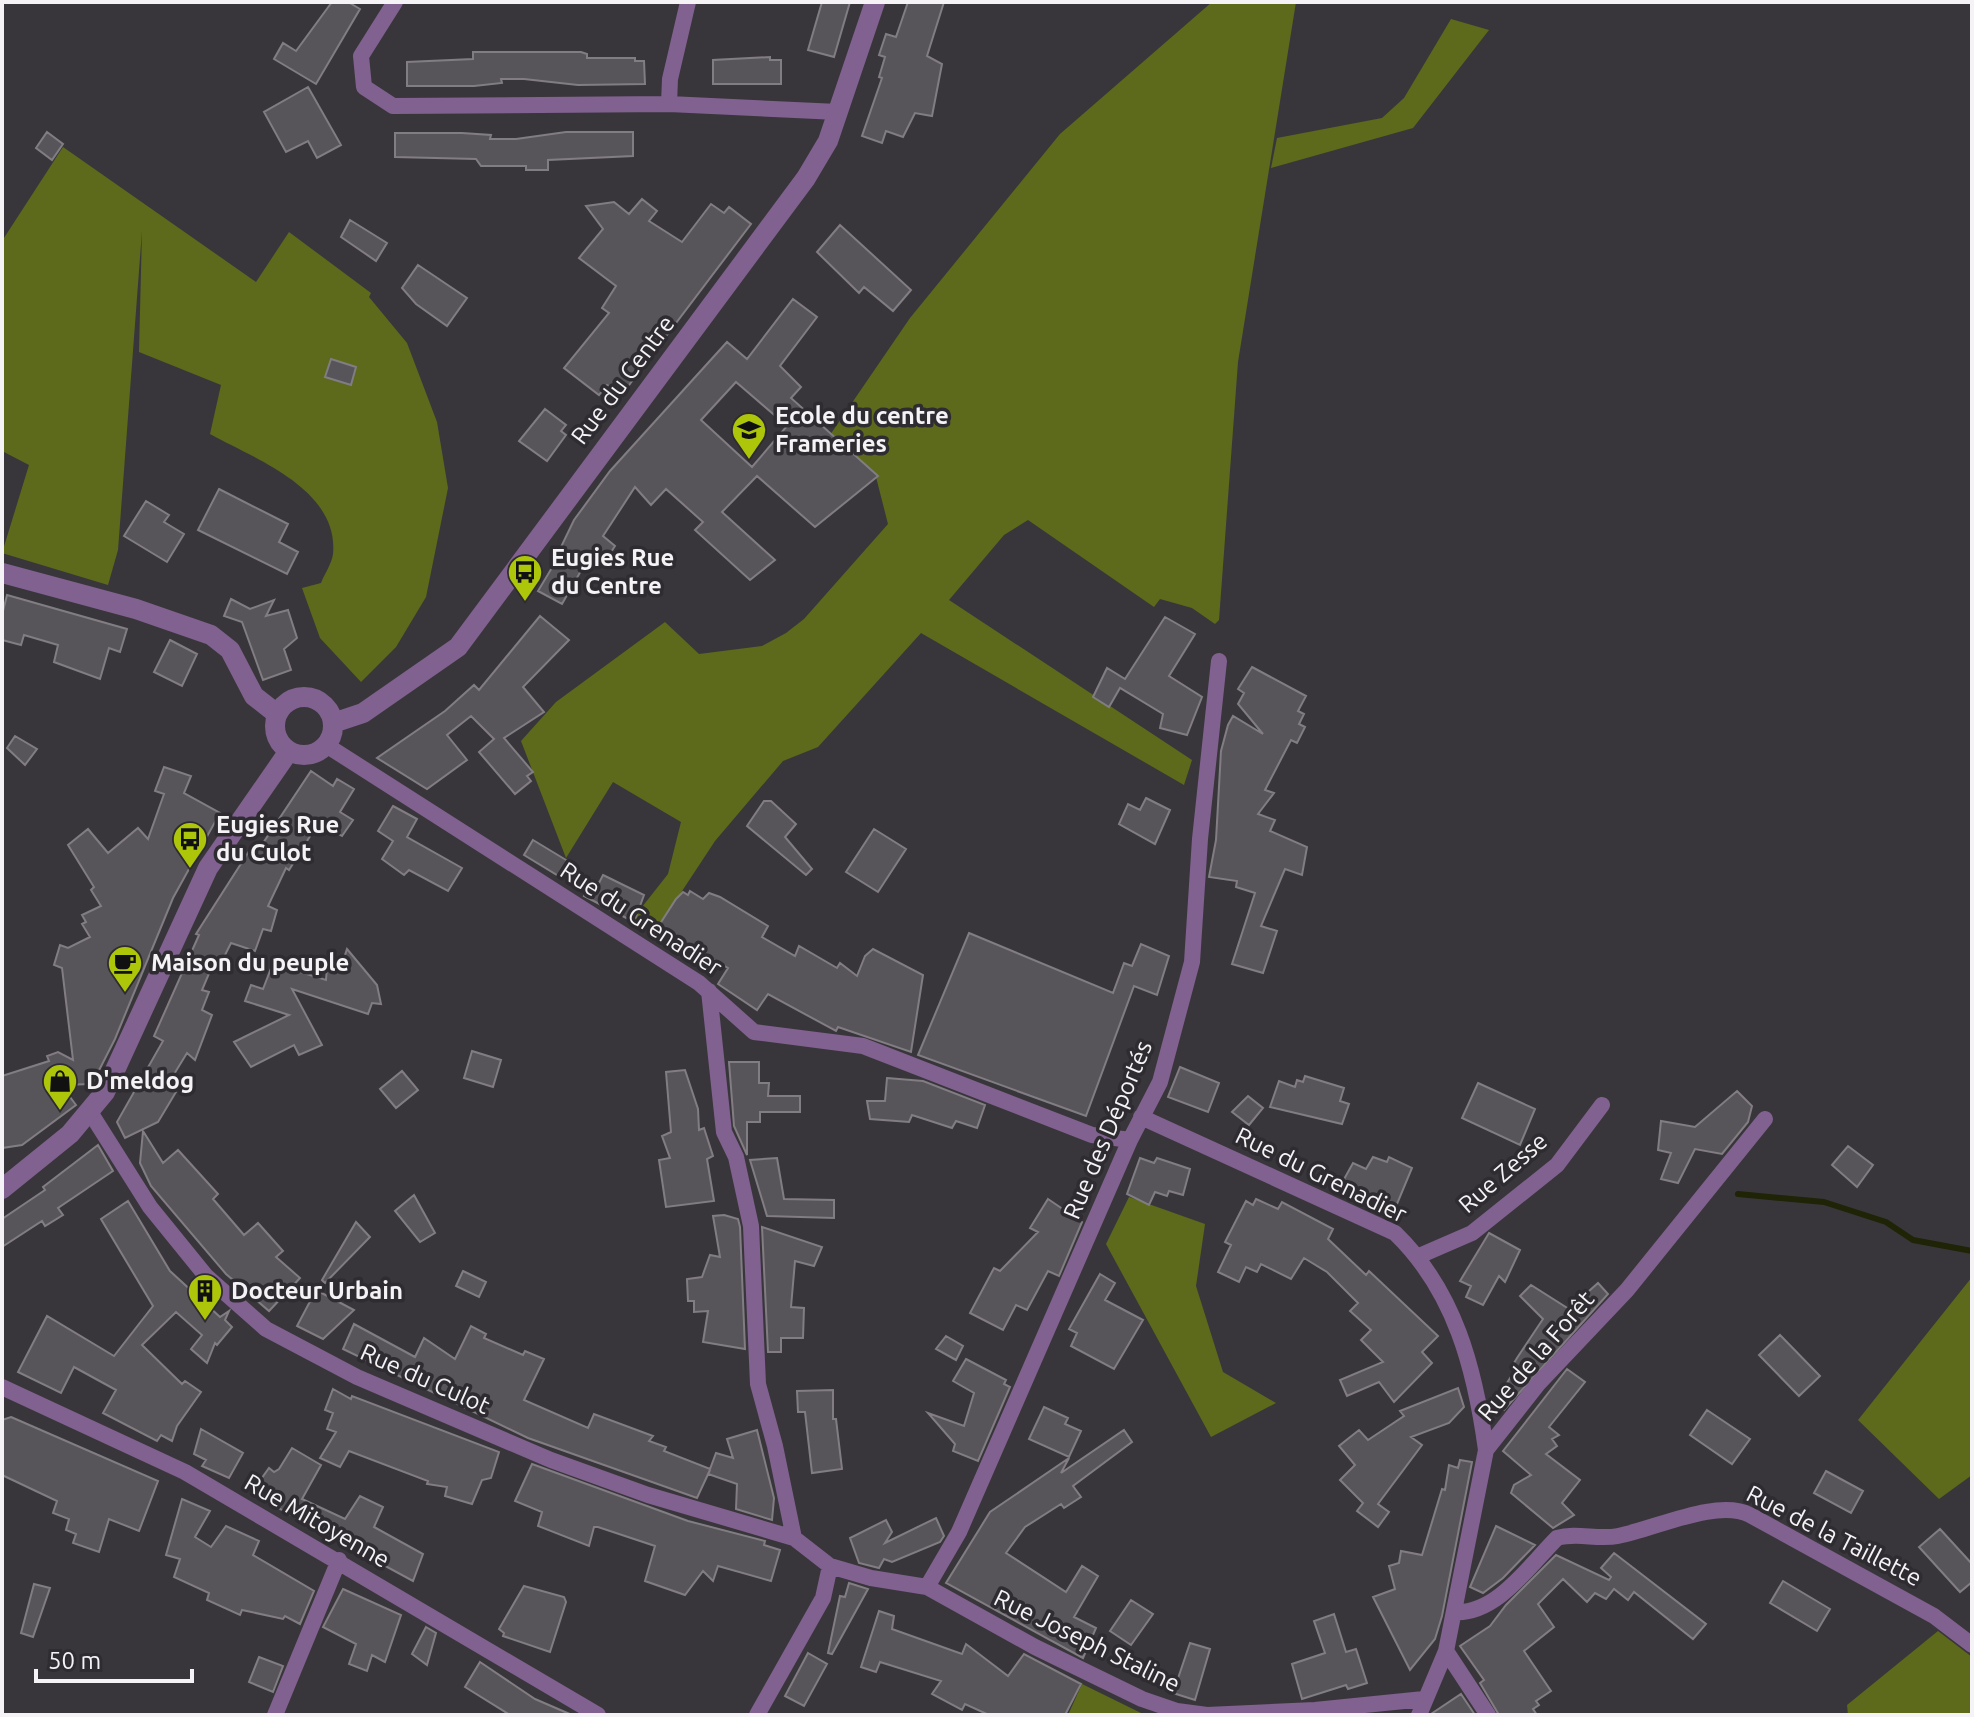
<svg xmlns="http://www.w3.org/2000/svg" width="1974" height="1717" viewBox="0 0 1974 1717" font-family="Ubuntu,sans-serif">
	<style>
		.green { fill: #5d6a1b }
		.lines { fill: none; stroke-linecap: round; stroke-linejoin: round }
		.stream { stroke: #1f2407; stroke-width: 6 }
		.building { fill: #58555a; stroke: #817d82; stroke-width: 2; fill-rule: evenodd }
		.minor { stroke: #816190; stroke-width: 16 }
		.tertiary { stroke: #816190; stroke-width: 20 }
		.labels { text-anchor: middle; stroke-width: 7; stroke-linejoin: round; paint-order: stroke }
		.street-label { font-size: 24px; fill: #f5f3f6; stroke: #2f2c31 }
		.poi-label { font-size: 24px; font-weight: bold; fill: #f5f3f6; stroke: #2f2c31; text-anchor: start }
	</style>
	<rect width="100%" height="100%" fill="#39363b"/>
	<path class="green" d="M1212,2H1296L1238,362L1219,620L1215,624L1192,608L1160,599L1154,607L1028,520L1004,535L949,600L1192,760L1184,785L921,633L818,747L783,761L715,841L657,929L631,921L668,874L681,822L613,782L566,858L521,741L556,702L665,622L699,654L762,646L786,633L804,619L888,524L876,477L830,435L910,318L1060,134Z
		M1451,19L1489,30L1413,128L1271,168L1277,138L1382,118L1404,98Z
		M63,147L256,282L289,232L371,293L369,297L407,343L437,422L448,488L426,597L396,647L361,682L320,638L302,588L321,583C324,575 332,563 333,554C339,489 255,459 210,434L221,385L139,352L142,231L118,550L108,585L2,553L29,465L2,451V241Z
		M1129,1197L1205,1224L1196,1286L1223,1372L1276,1403L1211,1437L1106,1244Z
		M1972,1277V1475L1939,1499L1858,1420Z
		M1938,1631L1972,1657V1715H1848L1847,1705Z
		M1082,1684L1141,1713L1149,1715H1068Z"/>
	<g class="lines">
		<path class="stream" d="M1738,1194L1824,1202L1886,1222L1913,1240L1972,1251"/>
	</g>
	<path class="building" d="M332,2H348L360,9L316,84L274,59L283,43L296,51Z
		M822,2H850L834,57L808,50Z
		M908,2H944L927,56L942,64L932,116L915,113L903,137L886,131L882,143L862,136L882,78L879,77L885,57L879,55L886,34L896,37Z
		M473,52H581L587,54V58H635V61H644L645,84L578,85L524,79H501L502,83L474,86H407V62L473,59Z
		M770,57V60H781V84H713V60Z
		M308,87L341,145L317,158L308,141L286,152L264,112Z
		M47,132L63,144L52,160L36,148Z
		M566,132H633V156L548,160V170H526V166H481L476,159L395,157V133H462L491,135L490,139H516Z
		M642,199L657,211L649,221L682,242L711,204L724,213L729,207L751,224L623,393L607,385L599,395L564,368L609,313L602,308L616,286L579,258L603,229L586,206L614,202L629,214Z
		M350,220L387,243L376,261L341,237Z
		M840,225L911,290L893,311L864,287L859,293L817,252Z
		M418,265L467,298L447,326L416,304L402,288Z
		M793,299L817,317L780,366L801,387L791,398L878,476L815,527L757,476L722,512L775,560L750,580L695,530L703,522L666,489L651,505L635,487L603,536L615,546L602,566L592,560L586,562L562,604L538,591L562,551L560,549L574,520L610,471L727,342L747,359ZM736,382L787,426L752,467L701,420Z
		M331,359L356,367L351,385L325,377Z
		M545,409L566,425L561,431L566,435L547,461L519,441Z
		M219,489L288,524L279,542L298,552L287,574L198,530Z
		M146,501L169,515L164,522L184,534L167,562L124,536Z
		M7,595L127,629L120,652L109,648L100,679L54,662L58,645L24,635L21,645L2,640V615Z
		M231,599L250,609L274,600L266,616L288,610L297,638L284,649L291,670L263,680L242,622L224,616Z
		M540,616L569,640L523,687L544,712L504,738L533,772L527,776L531,781L515,794L479,752L494,739L471,716L447,735L467,760L427,789L377,758L445,711L474,685L479,690Z
		M1165,617L1195,634L1169,676L1202,697L1187,735L1160,728L1163,714L1120,688L1109,707L1093,697L1107,668L1125,679Z
		M170,640L197,654L182,686L154,672Z
		M1252,667L1306,696L1298,711L1304,714L1299,724L1305,727L1297,743L1291,740L1265,790L1274,793L1258,814L1275,820L1270,831L1307,847L1302,875L1285,869L1261,926L1277,931L1263,973L1232,964L1255,893L1236,887L1237,881L1209,877L1216,840L1221,751L1228,725L1233,716L1263,734L1238,704L1244,693L1238,689Z
		M15,736L37,749L25,765L7,748Z
		M164,767L191,776L184,793L220,813L173,898L115,1039L92,1084L61,1085L76,1105L22,1145L2,1148V1076L49,1061L47,1056L58,1052L73,1060L62,968L54,965L60,945L68,948L90,937L82,924L86,922L82,915L101,906L91,890L94,887L68,845L88,829L108,853L138,828L148,839L164,794L155,791Z
		M311,771L333,786L337,779L354,789L340,812L353,820L342,836L335,832L332,835L317,825L289,870L286,868L268,906L277,910L271,931L263,929L255,951L231,943L223,959L216,957L202,990L209,992L202,1010L212,1015L195,1060L187,1053L168,1084L176,1092L158,1122L125,1138L117,1122L163,1041L154,1036L199,935L196,934L253,845L259,849Z
		M1146,798L1170,810L1155,844L1119,824L1128,804L1140,810Z
		M764,801H771L796,824L785,837L812,869L806,875L747,826Z
		M393,806L417,819L407,837L462,868L448,891L409,870L404,875L382,859L393,841L378,831Z
		M874,829L906,849L878,892L846,872Z
		M533,840L571,863L562,878L524,855Z
		M603,875L644,895L634,922L584,896L592,880L599,883Z
		M690,891L703,899L709,893L720,897L768,926L762,937L795,956L799,946L837,968L840,963L857,976L865,956L873,949L923,975L911,1052L838,1027L836,1031L768,994L757,1010L718,984L728,968L658,927L676,899L683,892L688,895Z
		M969,933L1113,993L1124,963L1132,966L1141,944L1169,956L1157,995L1134,986L1086,1116L918,1055Z
		M347,949L377,985L381,1004L372,1003L368,1014L292,989L322,1045L299,1055L294,1045L251,1067L234,1042L289,1015L245,1001L251,985L263,989L275,958L280,966L326,980L327,967L335,969L338,962L342,964Z
		M472,1051L501,1060L493,1087L464,1078Z
		M729,1062H759V1083H769L768,1096H800V1112H760V1122H747V1155L734,1126Z
		M1180,1067L1219,1083L1208,1112L1168,1097Z
		M685,1070L698,1109L699,1130L704,1128L713,1156L707,1159L714,1201L666,1207L659,1160L670,1158L662,1136L671,1132L666,1072Z
		M402,1071L418,1090L396,1108L380,1089Z
		M1305,1076L1344,1088L1340,1101L1349,1104L1342,1124L1270,1107L1279,1081L1295,1087L1297,1080L1303,1082Z
		M887,1078L923,1081L985,1105L977,1128L956,1121L952,1128L912,1115L909,1122L870,1119L867,1101H885Z
		M1478,1083L1535,1109L1520,1145L1462,1118Z
		M1737,1091L1752,1106L1748,1122L1722,1154L1695,1149L1678,1183L1661,1179L1671,1153L1658,1150L1661,1121L1695,1127Z
		M1248,1096L1263,1108L1249,1125L1232,1112Z
		M143,1131L163,1163L178,1150L218,1194L213,1199L244,1235L258,1223L283,1251L276,1257L300,1278L269,1311L226,1274L151,1186L140,1163Z
		M98,1145L113,1171L58,1208L63,1215L45,1226L42,1221L2,1247V1219L45,1190L43,1187Z
		M1848,1146L1873,1165L1857,1187L1832,1165Z
		M1373,1157L1387,1162L1389,1157L1412,1168L1392,1216L1338,1190L1353,1163L1366,1169Z
		M777,1158L784,1199L834,1200V1218L767,1216L750,1160Z
		M1140,1158L1154,1163L1157,1158L1190,1169L1183,1195L1169,1191L1167,1196L1155,1192L1149,1205L1127,1194Z
		M414,1195L435,1233L420,1242L395,1211Z
		M1048,1199L1082,1222L1059,1276L1048,1271L1027,1310L1016,1305L1003,1330L970,1313L994,1268L1000,1271L1038,1232L1030,1228Z
		M1256,1199L1278,1209L1282,1202L1333,1229L1328,1239L1366,1275L1369,1271L1438,1336L1422,1352L1432,1363L1394,1402L1379,1382L1347,1396L1340,1380L1383,1362L1361,1340L1371,1330L1350,1311L1358,1303L1327,1272L1304,1258L1291,1279L1261,1264L1257,1272L1246,1267L1239,1282L1218,1272L1231,1245L1225,1242L1246,1201L1253,1205Z
		M128,1201L170,1271L220,1317L229,1311L225,1320L232,1327L217,1345L215,1343L207,1363L191,1349L202,1335L176,1312L142,1345L182,1384L185,1381L201,1392L177,1426L172,1441L161,1435L157,1441L103,1413L116,1390L74,1367L61,1393L18,1372L47,1316L114,1356L153,1306L101,1219Z
		M724,1215L738,1219L740,1227L745,1349L703,1342L708,1311L694,1312V1301H688L687,1279L702,1277L710,1255L720,1257L713,1216Z
		M356,1222L370,1237L325,1283L322,1280Z
		M762,1227L822,1247L814,1266L795,1261L791,1307L804,1308L803,1338H781V1352H768Z
		M1489,1233L1520,1250L1505,1282L1499,1276L1483,1305L1466,1297L1471,1286L1460,1281Z
		M463,1271L486,1282L479,1297L456,1286Z
		M1100,1274L1115,1283L1105,1300L1143,1320L1114,1369L1071,1346L1077,1333L1069,1329Z
		M1598,1283L1608,1294L1504,1410L1494,1404L1515,1370L1511,1368L1517,1358L1543,1319L1520,1296L1531,1285L1569,1309Z
		M316,1290L354,1310L323,1339L297,1326Z
		M354,1324L415,1357L424,1338L455,1359L471,1326L486,1334L484,1338L523,1355L525,1351L544,1359L524,1400L588,1428L594,1414L653,1436L649,1441L666,1447L664,1451L710,1469L716,1453L733,1458L727,1439L757,1430L774,1498L772,1520L736,1509L737,1484L708,1474L710,1470L697,1498L528,1438L343,1349Z
		M1780,1335L1820,1376L1799,1396L1759,1355Z
		M946,1336L963,1346L956,1360L936,1349Z
		M966,1359L1006,1380L1004,1384L1010,1387L978,1461L953,1451L955,1444L928,1413L964,1426L974,1393L953,1381Z
		M1567,1369L1585,1382L1549,1427L1559,1435L1552,1439L1557,1446L1546,1454L1580,1480L1562,1503L1574,1515L1553,1528L1511,1493L1514,1485L1531,1475L1503,1451Z
		M1458,1388L1464,1407L1449,1423L1411,1437L1422,1445L1378,1504L1389,1512L1378,1527L1357,1511L1363,1503L1340,1480L1355,1465L1339,1446L1359,1430L1368,1440L1404,1416L1400,1411Z
		M333,1389L351,1399L352,1396L499,1452L491,1478L482,1480L472,1504L445,1496L447,1487L427,1484L428,1481L349,1451L340,1467L320,1458L336,1432L327,1429L333,1413L325,1410Z
		M833,1390V1419H836L842,1469L812,1473L805,1412H798L797,1391Z
		M1044,1407L1068,1418L1065,1424L1081,1431L1069,1457L1029,1439Z
		M1707,1410L1750,1439L1732,1464L1690,1435Z
		M11,1417L158,1481L139,1531L109,1519L99,1552L73,1543L76,1534L66,1530L69,1519L53,1513L57,1501L2,1475V1420Z
		M201,1429L243,1453L229,1478L202,1466L206,1460L194,1454Z
		M1124,1430L1132,1442L1073,1486L1081,1497L1064,1508L1061,1504L1025,1527L1006,1553L1066,1592L1082,1566L1098,1576L1074,1617L1096,1628L1083,1658L946,1583L990,1512L1069,1458L1061,1473Z
		M292,1448L321,1465L302,1499L345,1519L360,1496L383,1507L374,1527L423,1554L413,1581L258,1497L261,1494L254,1489L269,1468L274,1472L279,1469Z
		M1460,1460L1472,1462L1442,1616L1435,1639L1410,1670L1373,1597L1395,1589L1389,1566L1399,1563L1401,1551L1422,1555L1442,1489L1445,1490L1449,1465L1458,1468Z
		M532,1464L688,1521L765,1541L764,1545L780,1550L771,1581L718,1566L713,1581L703,1571L685,1595L645,1581L655,1546L598,1527H594L589,1546L538,1526L542,1512L515,1501Z
		M1826,1471L1863,1491L1851,1513L1814,1493Z
		M182,1499L210,1511L195,1537L211,1547L226,1526L259,1541L253,1555L314,1591L300,1624L285,1616L283,1619L242,1610L240,1615L207,1600L209,1593L174,1577L180,1559L166,1555Z
		M936,1518L944,1536L940,1542L892,1562L884,1559L879,1568L859,1563L850,1538L886,1520L892,1532L885,1543Z
		M1496,1526L1535,1545L1503,1578L1483,1593L1470,1587Z
		M1940,1529L1972,1564V1582L1960,1592L1919,1547Z
		M1614,1553L1706,1624L1693,1639L1634,1592L1628,1600L1614,1589L1606,1599L1595,1593L1587,1602L1563,1579L1538,1604L1554,1627L1524,1651L1551,1691L1536,1701L1539,1705L1533,1709L1537,1715H1499L1480,1683L1484,1680L1460,1646L1490,1626L1506,1605L1556,1555L1609,1580L1611,1577L1601,1568Z
		M1783,1581L1830,1609L1817,1631L1770,1603Z
		M849,1583L868,1589L832,1654L828,1653L840,1596L845,1597Z
		M34,1584L50,1588L33,1637L21,1633Z
		M524,1586L564,1597L566,1602L550,1652L503,1636L504,1633L499,1629Z
		M343,1589L401,1615L385,1662L372,1655L367,1671L349,1664L356,1644L323,1627Z
		M1131,1600L1153,1614L1131,1645L1110,1631Z
		M879,1611L894,1616L892,1629L962,1654L966,1644L1008,1676L1024,1654L1081,1684L1065,1715H989L965,1704L962,1710L932,1694L941,1681L880,1662L876,1672L861,1667Z
		M1334,1614L1346,1652L1356,1649L1367,1683L1348,1689L1346,1685L1302,1699L1292,1664L1325,1653L1314,1621Z
		M426,1627L436,1633L427,1665L412,1654Z
		M1190,1643L1210,1649L1195,1700L1173,1693Z
		M808,1653L827,1664L804,1706L785,1696Z
		M259,1657L283,1666L273,1692L249,1682Z
		M480,1662L535,1699L572,1715H510L465,1687Z
		M1461,1694L1475,1715H1431V1714Z"/>
	<g class="lines">
		<path class="minor" d="M395,2L361,56L364,87L393,106L669,104L838,112
			M669,104L670,79L688,2
			M326,745L699,983L754,1032L863,1046L1092,1135L1130,1140
			M709,991L724,1132L736,1157L751,1226L758,1384L775,1446L794,1538
			M90,1112L150,1207L206,1276L266,1329L357,1377L551,1460L648,1495L794,1538L830,1566L871,1578L927,1587L1035,1647L1142,1699L1177,1711L1207,1715L1315,1710L1424,1699
			M1141,1117L1395,1233C1455,1291 1475,1369 1486,1450
			M1419,1256L1472,1233L1557,1165L1602,1105
			M2,1387L185,1472L598,1715
			M927,1587L959,1532L1130,1140L1160,1082L1192,962L1200,839L1219,661
			M1454,1612C1496,1615 1529,1566 1557,1538C1577,1532 1597,1540 1618,1536C1655,1529 1717,1498 1750,1515L1934,1616L1972,1645
			M1446,1651L1488,1715
			M275,1715L339,1560
			M757,1715L823,1598L830,1566
			M1419,1715L1446,1651L1486,1450L1538,1384L1627,1290L1765,1119"/>
		<path class="tertiary" d="M2,573L136,609L211,635L230,650L254,696L277,714
			M275 726a29 29 0 1 1 58 0a29 29 0 1 1-58 0Z
			M333,723L363,713L458,647L806,178L828,141L875,2
			M2,1189L70,1134L105,1092L208,868L289,751"/>
	</g>
	<defs>
		<g id="school-pin" transform="scale(1.8)"><path d="M0 17L-7.5 6A9.5 9.5 0 1 1 7.5 6Z" fill="#aec60a" stroke="#2f2c31"/><path d="M0-5L7-2L0 1L-7-2ZM-4 1L0 2.5L4 1V4Q0 6-4 4Z" fill="#111"/></g>
		<g id="bus-pin" transform="scale(1.8)"><path d="M0 17L-7.5 6A9.5 9.5 0 1 1 7.5 6Z" fill="#aec60a" stroke="#2f2c31"/><path d="M-5-6H5V4H4V6H2V4H-2V6H-4V4H-5ZM-3.5-4V0h7V-4ZM-3.5 1.2v1.5H-2V1.2ZM2 1.2v1.5H3.5V1.2Z" fill="#111"/></g>
		<g id="cafe-pin" transform="scale(1.8)"><path d="M0 17L-7.5 6A9.5 9.5 0 1 1 7.5 6Z" fill="#aec60a" stroke="#2f2c31"/><path d="M-5.5-4.5H6V0H3Q3 3.5 0 3.5H-2.5Q-5.5 3.5-5.5 0ZM3-3.2v2h1.7v-2ZM-6 4.5H4V6H-6Z" fill="#111"/></g>
		<g id="shop-pin" transform="scale(1.8)"><path d="M0 17L-7.5 6A9.5 9.5 0 1 1 7.5 6Z" fill="#aec60a" stroke="#2f2c31"/><path d="M-5-2.5h2.3a2.7 3.5 0 0 1 5.4 0H5L5.5 6h-11ZM-1.5-2.5h3a1.5 2.3 0 0 0-3 0Z" fill="#111"/></g>
		<g id="building-pin" transform="scale(1.8)"><path d="M0 17L-7.5 6A9.5 9.5 0 1 1 7.5 6Z" fill="#aec60a" stroke="#2f2c31"/><path d="M-4-6H4V6H1V3H-1V6H-4ZM-2.5-4.3h1.7v1.8h-1.7ZM.8-4.3h1.7v1.8H.8ZM-2.5-1h1.7V.8h-1.7ZM.8-1h1.7V.8H.8Z" fill="#111"/></g>
	</defs>
	<g fill-rule="evenodd">
		<use href="#school-pin" x="749" y="430"/>
		<use href="#bus-pin" x="525" y="572"/>
		<use href="#bus-pin" x="190" y="839"/>
		<use href="#cafe-pin" x="125" y="963"/>
		<use href="#shop-pin" x="60" y="1081"/>
		<use href="#building-pin" x="205" y="1291"/>
	</g>
	<g class="labels">
		<g class="street-label">
			<text transform="translate(623 380) rotate(-53)" y="8">Rue du Centre</text>
			<text transform="translate(641 919) rotate(33)" y="8">Rue du Grenadier</text>
			<text transform="translate(1108 1130) rotate(-67)" y="8">Rue des Déportés</text>
			<text transform="translate(1503 1173) rotate(-41)" y="8">Rue Zesse</text>
			<text transform="translate(1321 1175) rotate(26)" y="8">Rue du Grenadier</text>
			<text transform="translate(1536 1356) rotate(-49)" y="8">Rue de la Forêt</text>
			<text transform="translate(425 1379) rotate(24)" y="8">Rue du Culot</text>
			<text transform="translate(317 1521) rotate(30)" y="8">Rue Mitoyenne</text>
			<text transform="translate(1834 1536) rotate(27)" y="8">Rue de la Taillette</text>
			<text transform="translate(1087 1641) rotate(26)" y="8">Rue Joseph Staline</text>
		</g>
		<g class="poi-label">
			<text x="775" y="424">Ecole du centre<tspan x="775" dy="28">Frameries</tspan></text>
			<text x="551" y="566">Eugies Rue<tspan x="551" dy="28">du Centre</tspan></text>
			<text x="216" y="833">Eugies Rue<tspan x="216" dy="28">du Culot</tspan></text>
			<text x="151" y="971">Maison du peuple</text>
			<text x="86" y="1089">D'meldog</text>
			<text x="231" y="1299">Docteur Urbain</text>
		</g>
	</g>
	<rect width="1974" height="1717" fill="none" stroke="#f5f3f6" stroke-width="8"/>
	<path d="M36 1669v12h156v-12" fill="none" stroke="#f5f3f6" stroke-width="4"/>
	<text x="48" y="1669" font-size="24" fill="#f5f3f6" stroke="#2f2c31" stroke-width="6" paint-order="stroke">50 m</text>
</svg>
